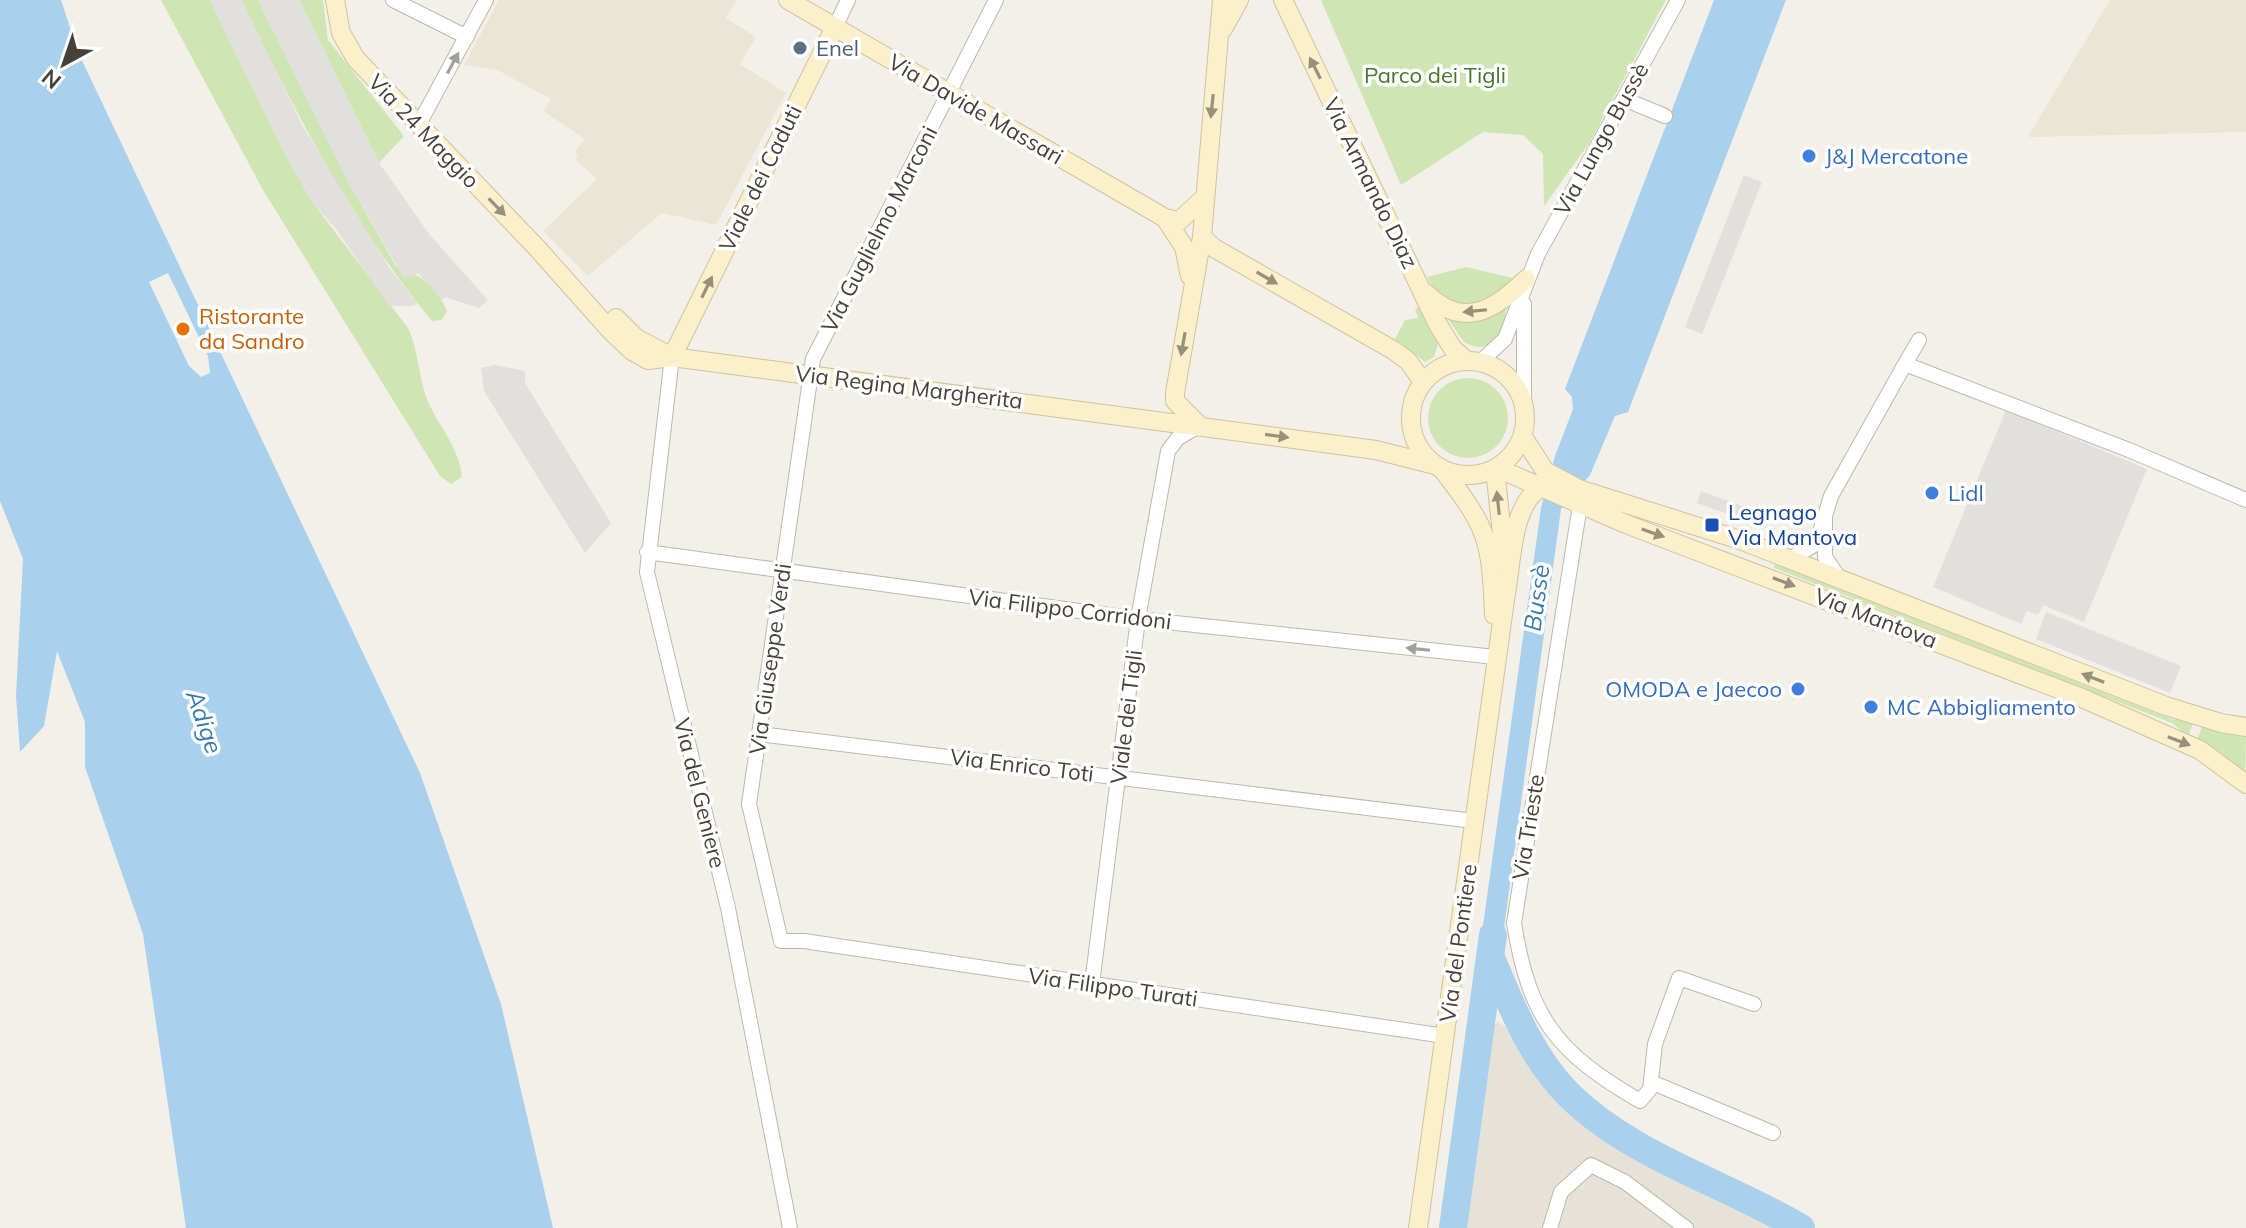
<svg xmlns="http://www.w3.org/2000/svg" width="2246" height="1228" viewBox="0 0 2246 1228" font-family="Mulish,sans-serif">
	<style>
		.residential { fill: #e7e2d7 }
		.education { fill: #ebe5d4 }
		.green { fill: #cfe5b4 }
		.parking { fill: #e2e0dd }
		.water { fill: #a9d0ec }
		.pier { fill: #f3f0e9 }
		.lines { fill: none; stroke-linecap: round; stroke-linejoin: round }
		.river { stroke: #a9d0ec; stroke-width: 28 }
		.street-casing { stroke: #beb8ac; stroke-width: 16 }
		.secondary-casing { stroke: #d0c39b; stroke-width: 20 }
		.street { stroke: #fff; stroke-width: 14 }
		.secondary { stroke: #fbf0cb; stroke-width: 18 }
		.oneway { fill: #a2a09c }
		.oneway2 { fill: #97907a }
		.service-dot { fill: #5c6f8a; stroke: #fff; stroke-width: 3 }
		.shop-dot { fill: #3f7fe0; stroke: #fff; stroke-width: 3 }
		.food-dot { fill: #e8710a; stroke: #fff; stroke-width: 3 }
		.transit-dot { fill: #1a4fb4; stroke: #fff; stroke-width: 3 }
		.labels { text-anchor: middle; stroke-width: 7; stroke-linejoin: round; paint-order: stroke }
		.service-label { font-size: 22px; fill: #4e5e75; stroke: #fff; text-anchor: start }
		.park-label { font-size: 22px; fill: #48752e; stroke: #fff }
		.street-label { font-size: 22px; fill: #464138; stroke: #fff }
		.shop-label { font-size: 22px; fill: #366cbe; stroke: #fff; text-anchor: start }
		.food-label { font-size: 22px; fill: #c56008; stroke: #fff; text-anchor: start }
		.transit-label { font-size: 22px; fill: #164399; stroke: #fff; text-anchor: start }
		.water-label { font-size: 24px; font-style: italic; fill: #377aac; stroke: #fff }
	</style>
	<rect width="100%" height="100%" fill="#f3f0e9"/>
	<path class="residential" d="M1497,1022L1508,1028L1539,1074L1574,1109L1626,1143L1789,1228H1465L1492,1029Z"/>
	<path class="education" d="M499,0H737L726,18L756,37L740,64L786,93L716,225L662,213L588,276L543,231L597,179L575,159L578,155L575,152L585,139L543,111L551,99L497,70L464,65Z
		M2110,0H2246V132L2028,137Z"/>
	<path class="green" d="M161,0H210L285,154L313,203L408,328C420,354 418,382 431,408C442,430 460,451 462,477L451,484L440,476L263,190Z
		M241,0H258L349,183L396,266C420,274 437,287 447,311L442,320L432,321C352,225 296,113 241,0Z
		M299,0H323L328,40L404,136L379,163Z
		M1321,0H1666L1590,142L1544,206L1543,154L1523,135L1483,132L1401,185Z
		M1466,267L1513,278C1494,314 1444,313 1427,277Z
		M1418,307L1438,344L1434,357L1425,362L1395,339L1405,320L1418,318L1415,309Z
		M1506,308C1505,332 1491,358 1464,342L1445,315L1486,318Z
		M1428 418a40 40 0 1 1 80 0a40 40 0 1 1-80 0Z
		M1775,564L2174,720L2185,717L2194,721L2188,736L2172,723L1774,568Z
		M2203,724L2246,733L2245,773L2220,752L2197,740Z"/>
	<path class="parking" d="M210,0H242L302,125L390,269L417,303L414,306H389L336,229L313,203L285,154Z
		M258,0H299L379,163L430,235L488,300L479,308L445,297L442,300L418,273L404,278L349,183Z
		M1744,175L1762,182L1702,334L1685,327Z
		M495,365L525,371V383L611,523L585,553L484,391L481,368Z
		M2006,410L2147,469L2084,622L2043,605L2038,615L2027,611L2021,624L1933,587Z
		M1701,491L1756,511L1752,523L1697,503Z
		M2046,612L2181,666L2170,693L2036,639Z"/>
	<path class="water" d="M0,0H61L78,52L420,773L501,1004L553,1228H186L143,934L85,767V722L57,651L44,726L20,752L16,696L23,559L0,501Z
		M1714,0H1786L1628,412L1615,416L1590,475L1561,509L1498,972L1477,969L1541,508L1555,456L1573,409L1572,397L1565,389Z"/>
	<path class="pier" d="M168,273L208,356L210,373L201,377L189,366L149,282Z"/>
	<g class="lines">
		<path class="river" d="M1491,958C1511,1005 1531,1057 1569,1095C1632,1157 1725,1183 1801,1228
			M1453,1228L1493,935"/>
		<g class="street-casing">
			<path id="street" d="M393,0L467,37
				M996,0L813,359L749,804L781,941H804L1445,1036
				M835,27L848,0
				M1624,99L1665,116
				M418,126L486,0
				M1524,304V405
				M672,357L647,572L728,908L790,1228
				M1480,362L1505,339L1538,254L1678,0
				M1905,364L1919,340
				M1580,505L1514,923C1529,1018 1557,1053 1640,1101L1650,1089L1655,1044L1679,978L1754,1004
				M1825,516L1831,496L1905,364L2129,450L2246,500
				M647,552L1138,619L1495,657
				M1790,559L1816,544L1825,516V557L1839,578
				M759,734L1474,821
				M1092,984L1138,619L1168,451L1178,438L1199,426
				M1651,1082L1773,1133
				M1550,1228L1561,1192L1591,1165L1625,1182L1686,1228"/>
		</g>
		<g class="secondary-casing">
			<path id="secondary" d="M335,0L341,33L356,59L537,248L610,330L632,351L648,360L672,357L1376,450L1435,465
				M788,0L1165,218L1179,221L1203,199
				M1283,0L1437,323L1453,349L1466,360
				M1223,29L1239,0
				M1165,218L1184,247L1190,276
				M1202,237L1214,248L1393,350L1408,361L1423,382
				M1426,293C1463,330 1495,310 1526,279
				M616,318L636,338L672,357
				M672,357L835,27
				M1411 418a57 57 0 1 1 114 0a57 57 0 1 1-114 0Z
				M1198,424L1175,401V393L1202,237L1222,0
				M1523,437L1545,471L1579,489L1740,540L2166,706L2221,723L2246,727
				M1441,468C1488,528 1491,539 1494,615
				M1497,468L1626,524L2082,698L2200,750L2246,784
				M1495,469L1505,562
				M1418,1228L1506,593C1512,561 1512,500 1543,487"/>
		</g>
		<use href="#street" class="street"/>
		<use href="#secondary" class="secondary"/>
	</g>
	<defs><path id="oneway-solid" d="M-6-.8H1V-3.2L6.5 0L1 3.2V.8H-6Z" transform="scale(2)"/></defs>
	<g class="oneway">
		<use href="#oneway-solid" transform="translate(453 63) rotate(-62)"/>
		<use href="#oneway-solid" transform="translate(1418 649) rotate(-174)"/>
	</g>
	<g class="oneway2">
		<use href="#oneway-solid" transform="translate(1315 68) rotate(-117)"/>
		<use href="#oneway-solid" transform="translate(1212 106) rotate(96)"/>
		<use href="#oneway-solid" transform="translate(497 207) rotate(46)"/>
		<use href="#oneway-solid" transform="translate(1267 278) rotate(30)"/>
		<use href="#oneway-solid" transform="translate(707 287) rotate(-64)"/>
		<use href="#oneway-solid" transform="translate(1475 311) rotate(174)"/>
		<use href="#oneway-solid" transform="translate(1183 344) rotate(100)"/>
		<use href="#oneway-solid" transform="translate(1277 436) rotate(8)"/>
		<use href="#oneway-solid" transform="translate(1498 503) rotate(-96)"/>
		<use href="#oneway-solid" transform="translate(1653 533) rotate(19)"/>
		<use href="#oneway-solid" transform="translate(1784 582) rotate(21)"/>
		<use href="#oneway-solid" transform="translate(2093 678) rotate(-159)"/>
		<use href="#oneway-solid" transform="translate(2179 741) rotate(21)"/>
	</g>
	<circle class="service-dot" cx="800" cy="48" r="8"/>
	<g class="shop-dot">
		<circle cx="1809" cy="156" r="8"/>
		<circle cx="1932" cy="493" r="8"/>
		<circle cx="1798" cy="689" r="8"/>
		<circle cx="1871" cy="707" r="8"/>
	</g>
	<circle class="food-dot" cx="183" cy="329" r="8"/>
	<rect class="transit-dot" x="1704" y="517" width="16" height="16" rx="4"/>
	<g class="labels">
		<g class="service-label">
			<text x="816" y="56">Enel</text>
		</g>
		<g class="park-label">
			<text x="1435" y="83">Parco dei Tigli</text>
		</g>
		<g class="street-label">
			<text transform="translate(976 109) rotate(30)" y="8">Via Davide Massari</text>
			<text transform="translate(424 131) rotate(46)" y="8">Via 24 Maggio</text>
			<text transform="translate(1601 139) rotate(-61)" y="8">Via Lungo Bussè</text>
			<text transform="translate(760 178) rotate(-64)" y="8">Viale dei Caduti</text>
			<text transform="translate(1371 183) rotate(64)" y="8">Via Armando Diaz</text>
			<text transform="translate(879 229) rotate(-63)" y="8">Via Guglielmo Marconi</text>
			<text transform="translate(909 387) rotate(7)" y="8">Via Regina Margherita</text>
			<text transform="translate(1070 609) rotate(7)" y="8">Via Filippo Corridoni</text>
			<text transform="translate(1876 618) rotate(21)" y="8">Via Mantova</text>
			<text transform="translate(770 659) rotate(-82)" y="8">Via Giuseppe Verdi</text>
			<text transform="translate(1126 717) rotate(-83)" y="8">Viale dei Tigli</text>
			<text transform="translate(1022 765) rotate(7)" y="8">Via Enrico Toti</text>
			<text transform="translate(700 793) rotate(76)" y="8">Via del Geniere</text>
			<text transform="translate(1528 827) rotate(-81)" y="8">Via Trieste</text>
			<text transform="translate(1458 943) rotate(-82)" y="8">Via del Pontiere</text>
			<text transform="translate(1113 987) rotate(8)" y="8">Via Filippo Turati</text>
		</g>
		<g class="shop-label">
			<text x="1825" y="164">J&amp;J Mercatone</text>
			<text x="1948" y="501">Lidl</text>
			<text x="1782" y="697" text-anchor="end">OMODA e Jaecoo</text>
			<text x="1887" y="715">MC Abbigliamento</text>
		</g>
		<g class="food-label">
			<text x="199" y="324">Ristorante<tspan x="199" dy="25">da Sandro</tspan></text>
		</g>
		<g class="transit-label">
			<text x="1728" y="520">Legnago<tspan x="1728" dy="25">Via Mantova</tspan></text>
		</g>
		<g class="water-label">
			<text transform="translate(1537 598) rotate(-82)" y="8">Bussè</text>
			<text transform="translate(204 722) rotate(71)" y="8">Adige</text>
		</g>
	</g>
	<g transform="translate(64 64) rotate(220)" stroke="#ffffff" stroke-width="6" paint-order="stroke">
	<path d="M0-6L14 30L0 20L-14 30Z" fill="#464138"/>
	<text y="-12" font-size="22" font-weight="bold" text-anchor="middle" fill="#464138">N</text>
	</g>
</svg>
